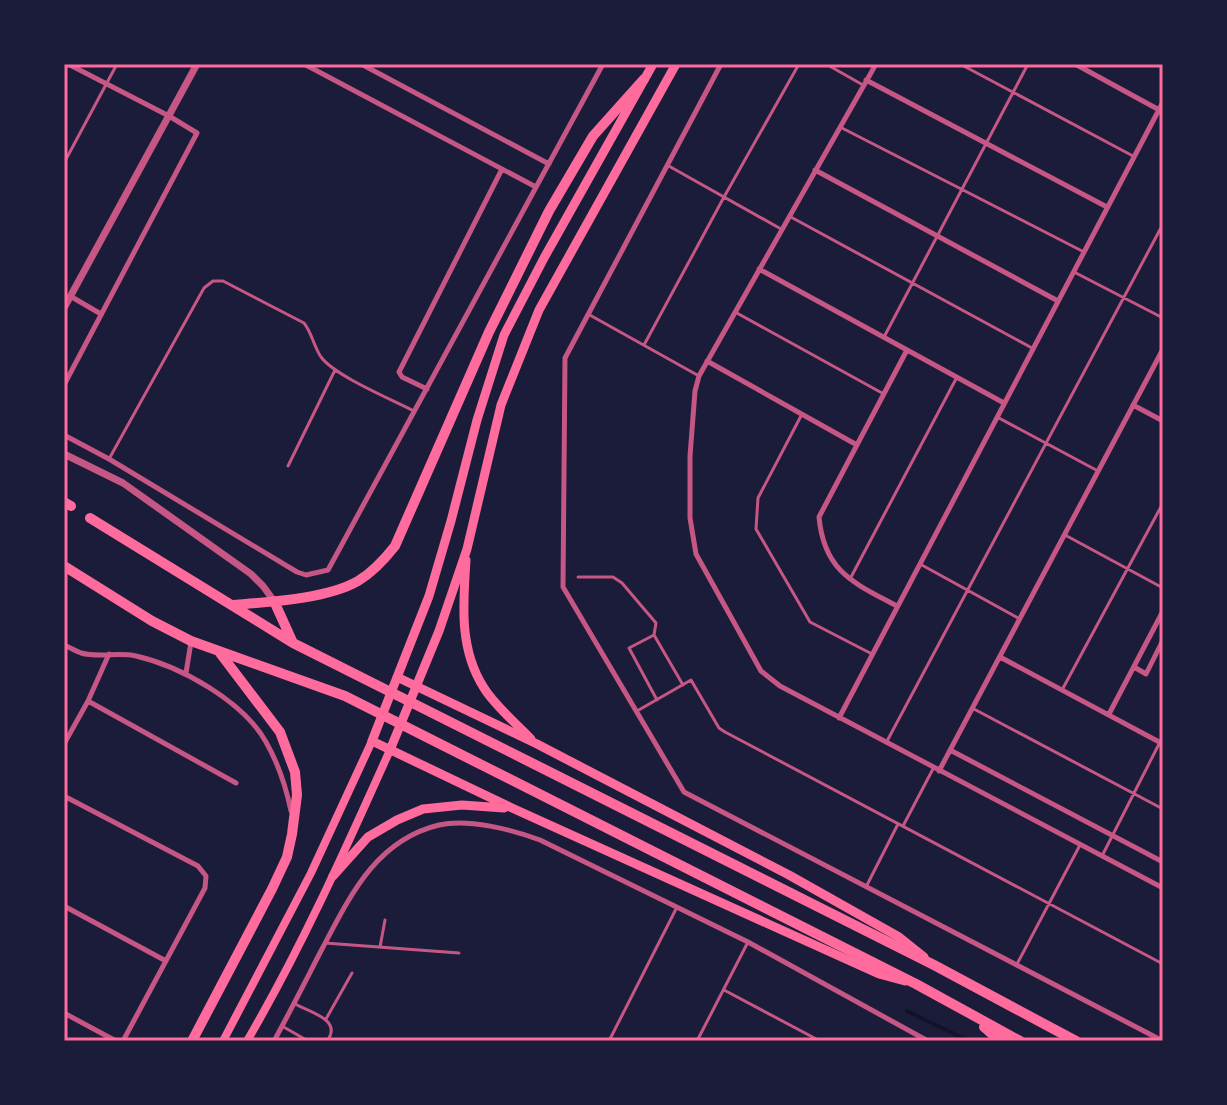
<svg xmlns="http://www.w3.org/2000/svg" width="1227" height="1105" viewBox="0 0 1227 1105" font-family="'Source Serif 4',serif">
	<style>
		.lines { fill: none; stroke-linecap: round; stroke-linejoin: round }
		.stream { stroke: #12122b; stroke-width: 4 }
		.service { stroke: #c65784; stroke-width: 3 }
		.minor { stroke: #c65784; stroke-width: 5 }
		.tertiary { stroke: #c65784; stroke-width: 7 }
		.primary { stroke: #ff6b9d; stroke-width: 8 }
		.trunk { stroke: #ff6b9d; stroke-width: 9 }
		.motorway { stroke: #ff6b9d; stroke-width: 10 }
		.neatline { fill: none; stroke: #ff6b9d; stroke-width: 3 }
	</style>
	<rect width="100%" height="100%" fill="#1b1b3a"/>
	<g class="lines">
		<path class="stream" d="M907,1011L969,1041"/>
		<path class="service" d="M826,64L863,85
			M960,64L1133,156
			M840,127L1084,252
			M64,163L117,64
			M667,165L781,229
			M789,216L1032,348
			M1074,272L1163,318
			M735,312L882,393
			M588,314L699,376
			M884,337L1028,64
			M644,345L724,197L799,64
			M802,414L758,498L756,529L810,622L872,654
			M997,417L1098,471
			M109,459L204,288L213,281H223L304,323C312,333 314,347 321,357C335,376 391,399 414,411
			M288,466L335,370
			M1065,535L1163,588
			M920,564L1018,618
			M578,577H613L622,583L656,623L654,635L629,648L657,700
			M850,579L957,377
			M654,635L683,685
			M1062,690L1163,503
			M972,708L1163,809
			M637,711L691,680L719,728L725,732L1163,964
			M886,743L1163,224
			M903,826L934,767
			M1102,856L1160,742
			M866,887L898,824
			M325,943L459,953
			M380,947L385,920
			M1017,964L1080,845
			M724,990L820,1041
			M295,1004C310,1012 343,1020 327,1041
			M326,1019L352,973
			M282,1026L308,1041
			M609,1041L676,909
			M697,1041L748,942"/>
		<path class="minor" d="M304,64L536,187
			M361,64L549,164
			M721,64L565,358L563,587L684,792L1163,1041
			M876,64L699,376L695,391L690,456V518L696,554L761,671L780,686L1163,888
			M1075,64L1163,112
			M866,80L1107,207
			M815,170L1058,301
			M759,269L1004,403
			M70,296L101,314
			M707,361L857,445
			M64,385L197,133L169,116L68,64
			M427,389L402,377L399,372L502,169
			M1133,405L1163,421
			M64,435L109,459L297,572L306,575L328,570L603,64
			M897,606C854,583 824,572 819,517L907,350
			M64,645C69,647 75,651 81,653C98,658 118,652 136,656C180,666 243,701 266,742C278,763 286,787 291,811
			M1000,657L1163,744
			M1134,667L1146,674L1163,640
			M186,673L191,642
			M88,701L236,783
			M1109,714L1163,611
			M839,718L1163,102
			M64,744L88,701L109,654
			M950,750L1163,862
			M939,771L1163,349
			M64,796L198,866L206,876L205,888L123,1041
			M64,906L166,961
			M64,1013L116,1041
			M274,1041C291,1010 306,980 322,949C350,896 376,840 439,825C468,818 513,830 540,840L748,942L928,1041"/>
		<path class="tertiary" d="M64,308L197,64
			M64,454L123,483L251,574L263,586L274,601"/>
		<path class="primary" d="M223,1041L311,873L372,741
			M247,1041C302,947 346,848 390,750"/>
		<path class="trunk" d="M653,64L544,258L504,335L477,420L451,521L429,596L372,741L512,808L879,974L905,981
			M466,560C463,605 459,649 484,688C495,706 517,724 531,739
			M397,677L537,744L789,875L899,937L924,957
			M390,750L439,631L467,549L501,405L539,310L676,64
			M333,876L368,837L397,820L423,809L462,805L504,808"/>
		<path class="motorway" d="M64,502L71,506
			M90,518L293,643L934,965L1076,1041
			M64,566L152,621L191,641L345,696L916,984L1020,1041
			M274,601L293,643
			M232,605C268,602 327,599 358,581C373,572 384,560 395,546L489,332L549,211L593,136L644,79
			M984,1027L1000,1041
			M192,1041L272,889L287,857L292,834L297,795L295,772L280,732L220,653"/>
	</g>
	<rect width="1227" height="1105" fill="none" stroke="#1b1b3a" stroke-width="132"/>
	<rect x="66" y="66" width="1095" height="973" class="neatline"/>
</svg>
